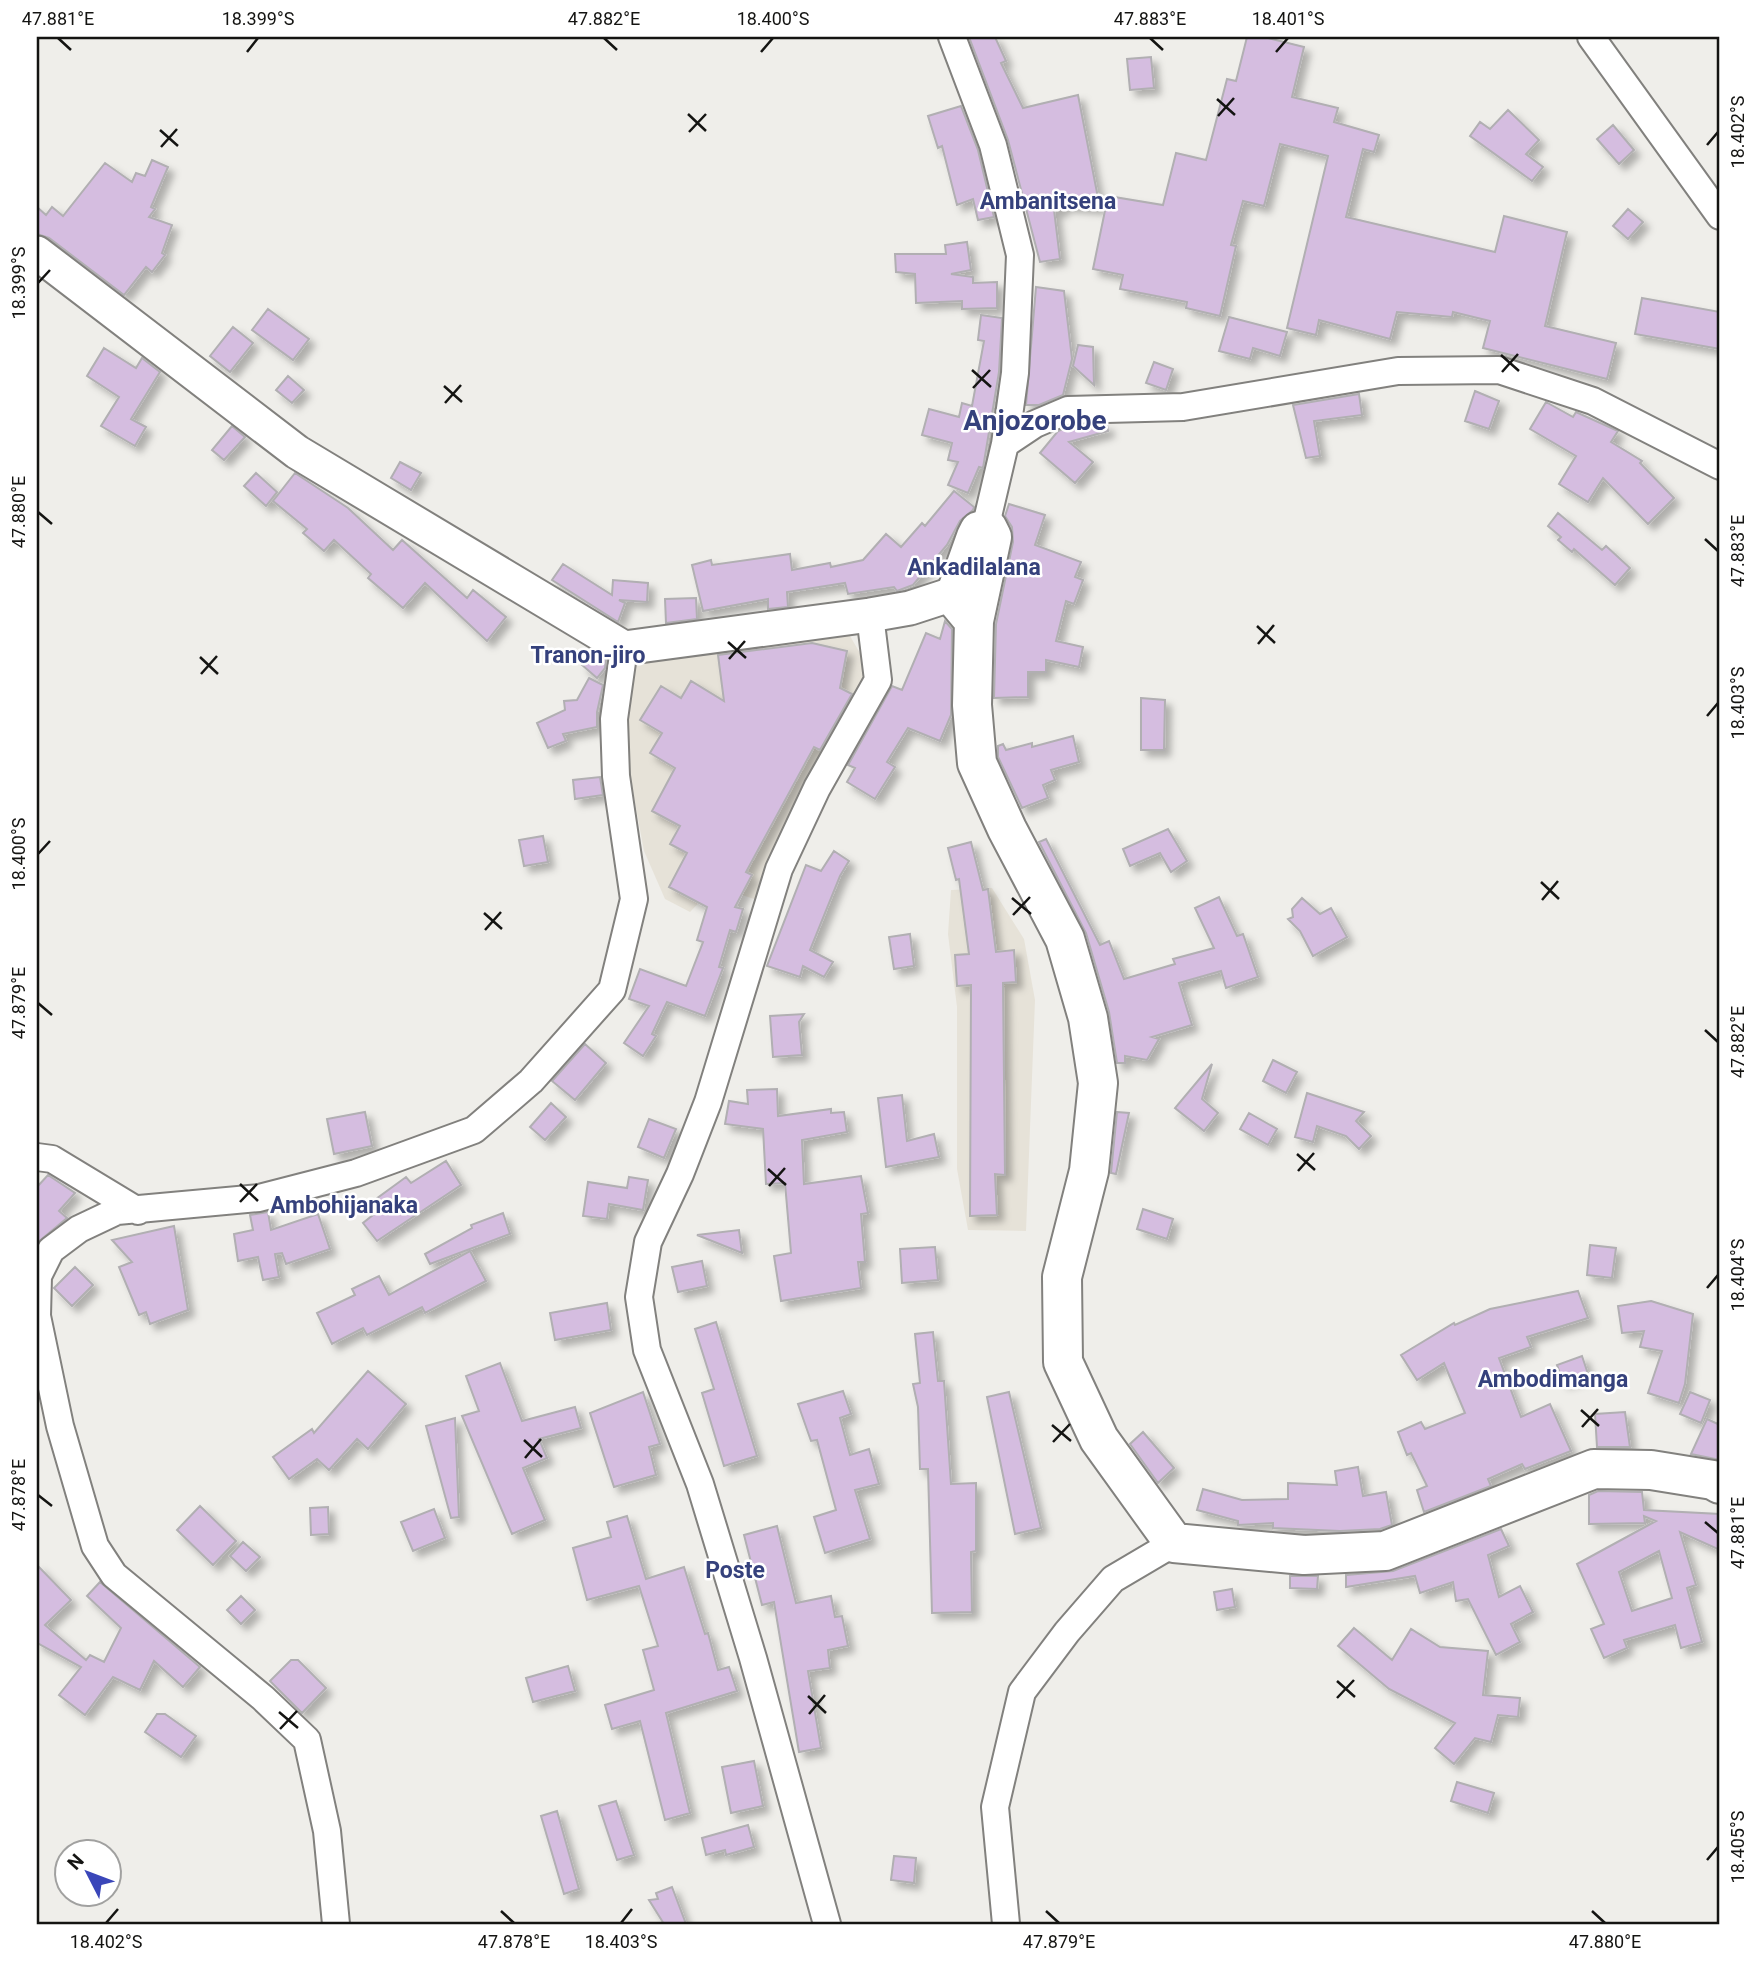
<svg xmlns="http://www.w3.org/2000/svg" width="1757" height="1961" viewBox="0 0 1757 1961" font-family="Roboto,sans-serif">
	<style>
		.built { fill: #e6e2d8 }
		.building { fill: #d5bde0; stroke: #b1afb2; stroke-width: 2; fill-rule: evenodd; filter: url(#shadow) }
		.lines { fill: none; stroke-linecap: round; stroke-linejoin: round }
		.minor-casing { stroke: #82817e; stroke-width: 30 }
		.tertiary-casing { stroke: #82817e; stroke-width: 37 }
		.secondary-casing { stroke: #82817e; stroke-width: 42 }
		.minor { stroke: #fff; stroke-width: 26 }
		.tertiary { stroke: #fff; stroke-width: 33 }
		.secondary { stroke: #fff; stroke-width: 38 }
		.ticks { fill: none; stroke: #141412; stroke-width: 2.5 }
		.labels { text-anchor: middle; stroke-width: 5; stroke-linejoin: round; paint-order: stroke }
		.neighbourhood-label { font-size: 23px; font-weight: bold; fill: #35417c; stroke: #fff }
		.district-label { font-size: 28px; font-weight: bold; fill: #35417c; stroke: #fff }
		.neatline { fill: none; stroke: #141412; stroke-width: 2.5 }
		.ticks-label { font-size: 18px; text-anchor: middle; fill: #141412 }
	</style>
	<defs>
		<filter id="shadow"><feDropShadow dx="6" dy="6" stdDeviation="3.5" flood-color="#0004"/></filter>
	</defs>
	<rect width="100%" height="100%" fill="#efeeea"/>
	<path class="built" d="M843,624L875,679L757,900L715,886L690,912L665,899L644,851L625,749L631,683L640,653Z
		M992,888L1024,939L1035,1000L1026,1231L968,1230L957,1169V1007L948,934L951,890Z"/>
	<path class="building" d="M969,37H995L1006,61L1001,63L1023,108L1078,95L1100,208L1062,205V210H1054L1060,259L1040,262L1008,140Z
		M1247,37H1264L1304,47L1292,97L1338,108L1334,122L1379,135L1374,152L1363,149L1346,217L1495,252L1504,216L1567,232L1545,326L1616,343L1607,379L1483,348L1490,321L1453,312L1452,317L1397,312L1390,339L1319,320L1316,335L1287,328L1328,156L1280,144L1264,206L1243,201L1231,245L1236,246L1220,316L1186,308L1187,302L1120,289L1123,275L1093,269L1108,196L1163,205L1176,153L1206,160L1227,79L1236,81Z
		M1151,57L1154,88L1130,90L1127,59Z
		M961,106L978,150L994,217L978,220L973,199L957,205L942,146L938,148L928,116Z
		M1508,110L1539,140L1526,154L1543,167L1532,181L1470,136L1480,122L1490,129Z
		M1613,125L1634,150L1619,164L1597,139Z
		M152,160L168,167L151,207L155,209L149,217L172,225L162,253L165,255L152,272L146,267L124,295L49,238L37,234V207L46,215L52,207L63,216L105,163L132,182L136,173L145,176Z
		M1628,209L1643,222L1628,239L1613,226Z
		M967,242L971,270L951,274L973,277V283L997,282V308L962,309V301L916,303L915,274L896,272L895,254H946L945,245Z
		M1036,287L1064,291L1072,359L1063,395L1039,405H1026Z
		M1642,298L1720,312V349L1635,334Z
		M268,309L309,339L293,360L252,330Z
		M981,315L1002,318L999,372L983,468L979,467L968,493L948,485L958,462L948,460L952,443L922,435L929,409L959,417L962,403L972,406L984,341L978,340Z
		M1229,317L1287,332L1280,356L1253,348L1250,359L1219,351Z
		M233,327L253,343L230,372L210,356Z
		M1078,345L1093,347L1094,385L1073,366Z
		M104,348L136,368L142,358L160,372L131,419L146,427L135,446L101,426L119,397L87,376Z
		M1154,362L1173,369L1166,390L1146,383Z
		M288,376L304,390L292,403L276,390Z
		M1475,391L1499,401L1489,429L1465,421Z
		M1359,394L1362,415L1314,421L1320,456L1306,458L1293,405Z
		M1546,402L1573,417L1576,412L1618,431L1611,442L1642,461L1640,463L1674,498L1648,524L1603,478L1588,502L1559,484L1576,456L1530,429Z
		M1107,425L1108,431L1069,442L1093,462L1075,483L1040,453L1058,431L1071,426Z
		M232,426L245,437L224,460L212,450Z
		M400,462L421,473L411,490L391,478Z
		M256,473L277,492L266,506L244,486Z
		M295,473L348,508L393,550L402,540L467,598L473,590L506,617L487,641L425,583L403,608L368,578L371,574L334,540L324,551L303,533L307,529L273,501Z
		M954,491L974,507L973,510L960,521L947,545L913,585L897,591L894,587L848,594L845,583L787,592L788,607L768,609V599L703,611L692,565L711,560L712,565L790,554L792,570L830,563L831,567L863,560L886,534L901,547L922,523L925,526Z
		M1009,504L1045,515L1035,545L1081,562L1075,577L1083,580L1074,604L1066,601L1056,641L1083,647L1079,667L1046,660V672H1028V697L994,698L996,624L1013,542L1012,527L1005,516Z
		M1558,513L1602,550L1606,546L1630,568L1615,585L1574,549L1572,552L1558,540L1561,537L1548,526Z
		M563,564L612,595L613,580L648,583L647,602L619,600L625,603L618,622L552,580Z
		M696,598L697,619L666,623L665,599Z
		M945,621L952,629L951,715L940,741L908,728L887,762L895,767L875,799L847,782L855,768L848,765L892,686L902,690L926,633L940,639Z
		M812,643L847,651L840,688L852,694L820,750L814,747L746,872L752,875L735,907L743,909L736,932L730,930L719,967L723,968L705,1016L667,1002L652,1034L656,1036L643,1056L624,1043L649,1006L629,999L640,969L686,986L703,942L697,940L707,907L669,887L687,853L670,844L680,826L652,811L675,768L650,753L662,733L640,720L661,686L681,698L691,681L724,701L718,655Z
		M593,652L606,660L605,668L597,678L582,665Z
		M589,678L603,685L597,712V727L563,734L566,741L548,748L537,723L565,710L564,701L577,700Z
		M1141,698L1165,700L1164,750H1141Z
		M1073,736L1079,762L1051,770L1055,780L1043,785L1048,798L1022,808L998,757V746L1003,744L1006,750L1032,743V747Z
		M600,777L603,795L575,799L573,780Z
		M1168,829L1187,861L1171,872L1160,853L1130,866L1123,849Z
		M543,836L548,862L524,866L519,840Z
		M1046,839L1100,945L1109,941L1124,979L1175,964L1173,959L1214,948L1195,908L1219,897L1237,936L1243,934L1258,977L1226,988L1221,971L1179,983L1192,1025L1152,1037L1159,1039L1147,1060L1125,1056V1063H1117L1109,1012L1086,933L1039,842Z
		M971,842L983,890L988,889L996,952L1014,950L1016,982L1003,983L1005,1175L995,1174L997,1215L970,1216L971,985L957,986L955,955L969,954L959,879L956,880L948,848Z
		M834,851L849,861L840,876L810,950L833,962L824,977L803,966L800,977L767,966L806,865L821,871Z
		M1302,898L1320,914L1331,908L1347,937L1313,956L1300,931L1288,919L1293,917L1292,909Z
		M910,934L914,966L894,969L889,937Z
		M804,1014L799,1022L802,1055L773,1057L770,1016Z
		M585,1044L606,1063L575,1100L552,1081Z
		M1273,1060L1297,1072L1286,1093L1263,1081Z
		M1212,1064L1202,1099L1218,1113L1204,1131L1175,1108Z
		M777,1089L778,1116L831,1109V1113L844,1112L847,1132L802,1140L804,1184L861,1176L868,1213L861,1214L865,1262H858L861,1288L781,1301L774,1256L791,1253L785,1183L766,1184L763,1129L725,1124L729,1101L748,1104L747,1090Z
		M1307,1093L1364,1112L1356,1121L1371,1136L1359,1149L1346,1136L1317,1126L1313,1142L1295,1137Z
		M902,1095L907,1141L934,1134L939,1157L886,1167L878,1098Z
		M551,1103L566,1117L545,1140L530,1127Z
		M365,1112L372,1146L334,1154L327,1119Z
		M1117,1112L1129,1113L1116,1174L1111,1173Z
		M1249,1113L1277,1129L1268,1145L1240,1129Z
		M649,1119L676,1129L664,1158L638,1147Z
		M446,1161L461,1185L377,1241L363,1223L383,1207L376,1199L406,1177L411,1183Z
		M48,1175L75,1193L59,1211L67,1218L37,1243V1187Z
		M629,1177L648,1180L643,1210L609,1204L607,1219L583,1216L588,1182L627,1188Z
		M1143,1209L1173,1219L1167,1239L1137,1229Z
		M268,1212L271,1230L318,1214L330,1249L286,1264L282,1253L275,1254L279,1277L263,1280L258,1257L238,1261L234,1234L253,1230L250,1215Z
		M503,1213L510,1234L430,1264L425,1254L472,1228L471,1225Z
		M174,1226L188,1310L150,1324L146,1312L139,1315L119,1267L132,1262L112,1240Z
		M739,1230L742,1253L697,1235Z
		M1590,1245L1616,1248L1612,1278L1587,1275Z
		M935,1247L938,1280L902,1283L900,1249Z
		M470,1251L486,1281L425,1313L422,1307L367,1335L363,1328L332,1344L317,1313L355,1295L352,1289L379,1276L389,1295Z
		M702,1261L707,1286L678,1292L672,1267Z
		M75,1267L93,1285L72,1306L54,1288Z
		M1578,1291L1588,1318L1527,1337L1531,1347L1499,1358L1521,1417L1550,1404L1571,1451L1525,1469L1522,1464L1488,1479L1491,1486L1424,1512L1417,1490L1427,1486L1411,1453L1407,1455L1398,1432L1421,1422L1425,1429L1465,1413L1444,1363L1417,1380L1401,1355L1454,1323L1455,1325L1490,1309Z
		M1651,1301L1693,1314L1685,1384L1679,1403L1648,1393L1662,1351L1640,1347L1644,1331L1622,1333L1618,1306Z
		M607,1303L611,1330L555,1340L550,1313Z
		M716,1322L757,1456L724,1466L702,1393L714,1389L695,1329Z
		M933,1332L938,1381H944L951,1484L976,1483V1551L971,1552L972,1612L932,1613L928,1469H920L918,1407L913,1384L920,1383L915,1334Z
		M1582,1356L1588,1374L1563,1382L1557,1365Z
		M500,1363L522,1421L575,1407L581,1428L539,1439L547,1458L523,1468L545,1520L512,1534L462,1416L479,1411L466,1376Z
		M368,1371L406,1404L368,1449L357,1439L329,1470L317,1459L289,1479L273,1457L312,1429L314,1433Z
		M843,1391L851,1414L840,1418L850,1455L869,1449L879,1484L855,1490L870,1539L825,1553L814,1517L836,1510L817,1440L811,1441L798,1404Z
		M643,1392L660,1444L649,1447L656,1475L614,1487L590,1413Z
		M1009,1392L1041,1528L1015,1534L987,1397Z
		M1690,1392L1710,1400L1701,1423L1680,1414Z
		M1625,1412L1630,1447H1597L1595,1414Z
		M455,1418L459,1517L451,1518L426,1426Z
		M1707,1419L1720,1425V1460L1691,1454Z
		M1143,1432L1174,1468L1158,1483L1130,1444Z
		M1358,1467L1363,1496L1386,1492L1392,1525L1380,1529L1340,1531L1273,1528V1523L1238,1525V1521L1197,1510L1203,1489L1242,1500L1288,1499V1483L1337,1485L1335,1471Z
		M1598,1491L1642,1492L1644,1510L1720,1514V1550L1680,1532L1696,1585L1687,1588L1702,1642L1681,1648L1675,1625L1624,1640L1627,1648L1604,1658L1591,1629L1604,1624L1577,1564L1656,1521L1644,1516L1645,1523L1589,1524V1495ZM1659,1551L1672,1598L1632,1611L1619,1572Z
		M200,1506L236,1541L213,1565L177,1530Z
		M328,1507L329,1534L311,1535L310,1508Z
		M434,1509L445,1538L413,1551L401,1522Z
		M627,1516L646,1579L684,1567L705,1634L708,1633L718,1670L729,1667L737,1691L666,1713L690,1813L665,1820L640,1721L612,1729L605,1705L654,1690L643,1650L658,1646L639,1586L587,1600L573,1548L611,1537L607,1522Z
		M777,1526L796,1603L831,1596L835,1617L842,1616L848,1646L828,1650L830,1668L808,1671L821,1748L799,1752L774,1602L762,1605L744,1535Z
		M1501,1529L1509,1546L1488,1555L1499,1597L1520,1586L1533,1612L1511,1624L1520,1642L1496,1655L1468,1599L1456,1601L1453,1582L1420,1593L1415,1576L1346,1587V1575L1393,1571Z
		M243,1542L260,1557L246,1571L230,1556Z
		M37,1565L71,1600L45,1625L86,1660L90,1655L104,1662L121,1628L87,1596L100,1582L200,1667L183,1687L154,1661L140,1690L113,1677L85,1715L59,1695L81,1667L37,1643Z
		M1290,1576H1318L1317,1589L1290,1588Z
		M1232,1589L1235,1607L1217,1610L1214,1592Z
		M241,1596L255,1610L241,1624L227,1610Z
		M1354,1628L1392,1660L1411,1629L1440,1647L1488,1651L1483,1695L1520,1698L1518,1717L1498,1715L1491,1742L1475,1738L1454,1764L1435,1748L1455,1723L1389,1689L1338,1646Z
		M291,1660H298L326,1688L302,1713L270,1681Z
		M568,1666L575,1691L533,1702L526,1678Z
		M157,1714H165L196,1736L181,1757L145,1732Z
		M754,1761L763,1806L731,1813L722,1767Z
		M1457,1782L1494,1793L1488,1813L1451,1801Z
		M616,1801L634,1855L617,1860L599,1806Z
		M557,1811L579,1889L564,1894L541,1816Z
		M748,1825L754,1847L726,1855L725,1850L706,1855L702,1838Z
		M894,1856L916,1858L914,1883L891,1880Z
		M672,1887L686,1924H664L649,1900L658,1899L656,1893Z"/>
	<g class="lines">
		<g class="minor-casing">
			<path id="minor" d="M952,37L993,145L1020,255L1015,373L1005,444L985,529
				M1591,37L1720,216
				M1005,444L1035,424L1068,410L1183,407L1398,371L1499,370L1593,401L1720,466
				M37,1157L52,1159L138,1211
				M336,1924L327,1831L307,1740L263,1698L114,1575L95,1546L60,1426L37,1316L38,1276L51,1250L79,1229L117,1211L259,1198L356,1173L474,1130L531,1081L612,990L634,899L616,776L614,719L624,648
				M827,1924L753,1658L700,1484L647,1350L639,1297L648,1242L680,1174L708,1102L779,869L817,788L878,680L870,615
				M1006,1924L995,1807L1022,1692L1067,1632L1113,1579L1174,1543"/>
		</g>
		<g class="tertiary-casing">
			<path id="tertiary" d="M37,253L297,452L624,648L870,615L910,608L956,593"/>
		</g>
		<g class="secondary-casing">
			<path id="secondary" d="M974,621L959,603L956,593L976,537L979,531L988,529L992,537L974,621L972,705L977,763L1007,829L1065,939L1088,1018L1098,1083L1089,1171L1062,1277L1063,1362L1099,1439L1174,1543L1304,1555L1385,1551L1594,1469L1651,1470L1713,1480L1720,1484"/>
		</g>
		<use href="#minor" class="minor"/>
		<use href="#tertiary" class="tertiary"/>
		<use href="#secondary" class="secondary"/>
	</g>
	<path class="ticks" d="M58,38L71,50M604,38L617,50M1150,38L1163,50M247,52L258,38M761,52L773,38M1276,52L1288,38M1217,99L1235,115M688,114L706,131M1218,116L1234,98M160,130L178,146M689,132L706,114M1707,145L1718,132M161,147L177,129M38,283L50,270M1501,355L1519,371M972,370L991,387M1502,372L1518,354M444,386L462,402M973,388L990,370M445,403L461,385M38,512L52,524M1705,539L1718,551M1257,626L1275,643M728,642L746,658M1258,644L1274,625M200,657L218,674M729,659L745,641M201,674L217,656M1707,716L1718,703M38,854L50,841M1541,882L1559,899M1012,898L1031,914M1542,900L1558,881M484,913L502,929M1013,915L1030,897M485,930L501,912M38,1003L52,1015M1705,1030L1718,1042M1297,1154L1315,1170M768,1169L786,1185M1298,1171L1314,1153M240,1184L258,1201M769,1186L785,1168M240,1202L257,1184M1707,1288L1718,1275M1581,1410L1599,1426M1052,1425L1071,1441M1582,1427L1598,1409M524,1440L542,1457M1053,1442L1070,1424M525,1458L541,1439M38,1495L52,1506M1705,1522L1718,1533M1337,1681L1355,1697M808,1696L826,1713M1337,1698L1354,1680M279,1712L298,1728M809,1714L825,1695M280,1729L297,1711M1707,1860L1718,1847M501,1911L514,1923M1046,1911L1059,1923M1592,1911L1605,1923M106,1923L118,1909M621,1923L632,1909"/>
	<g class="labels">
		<g class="neighbourhood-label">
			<text x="1048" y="209">Ambanitsena</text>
			<text x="974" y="575">Ankadilalana</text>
			<text x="588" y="663">Tranon-jiro</text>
			<text x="344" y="1213">Ambohijanaka</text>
			<text x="1553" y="1387">Ambodimanga</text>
			<text x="735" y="1578">Poste</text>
		</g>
		<g class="district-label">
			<text x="1035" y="430">Anjozorobe</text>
		</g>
	</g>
	<rect width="1757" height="1961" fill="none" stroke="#ffffff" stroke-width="77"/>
	<g transform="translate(88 1873) rotate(312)"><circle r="33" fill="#ffffff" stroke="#a1a1a0" stroke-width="2"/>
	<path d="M0-5L12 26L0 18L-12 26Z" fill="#3a46b9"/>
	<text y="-10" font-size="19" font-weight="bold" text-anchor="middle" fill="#141412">N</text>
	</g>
	<rect x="38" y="38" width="1680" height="1885" class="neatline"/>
	<g class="ticks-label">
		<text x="58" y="25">47.881°E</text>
		<text x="258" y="25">18.399°S</text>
		<text x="604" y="25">47.882°E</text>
		<text x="773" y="25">18.400°S</text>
		<text x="1150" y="25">47.883°E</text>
		<text x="1288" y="25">18.401°S</text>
		<text transform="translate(1738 132) rotate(-90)" y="6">18.402°S</text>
		<text transform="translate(19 283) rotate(-90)" y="6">18.399°S</text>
		<text transform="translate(19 512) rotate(-90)" y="6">47.880°E</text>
		<text transform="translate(1738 551) rotate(-90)" y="6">47.883°E</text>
		<text transform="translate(1738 703) rotate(-90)" y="6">18.403°S</text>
		<text transform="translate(19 854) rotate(-90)" y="6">18.400°S</text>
		<text transform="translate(19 1003) rotate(-90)" y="6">47.879°E</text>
		<text transform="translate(1738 1042) rotate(-90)" y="6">47.882°E</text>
		<text transform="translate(1738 1275) rotate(-90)" y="6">18.404°S</text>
		<text transform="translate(19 1495) rotate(-90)" y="6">47.878°E</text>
		<text transform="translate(1738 1533) rotate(-90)" y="6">47.881°E</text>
		<text transform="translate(1738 1847) rotate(-90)" y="6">18.405°S</text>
		<text x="106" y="1948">18.402°S</text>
		<text x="514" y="1948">47.878°E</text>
		<text x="621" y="1948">18.403°S</text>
		<text x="1059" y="1948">47.879°E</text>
		<text x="1605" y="1948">47.880°E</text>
	</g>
</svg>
